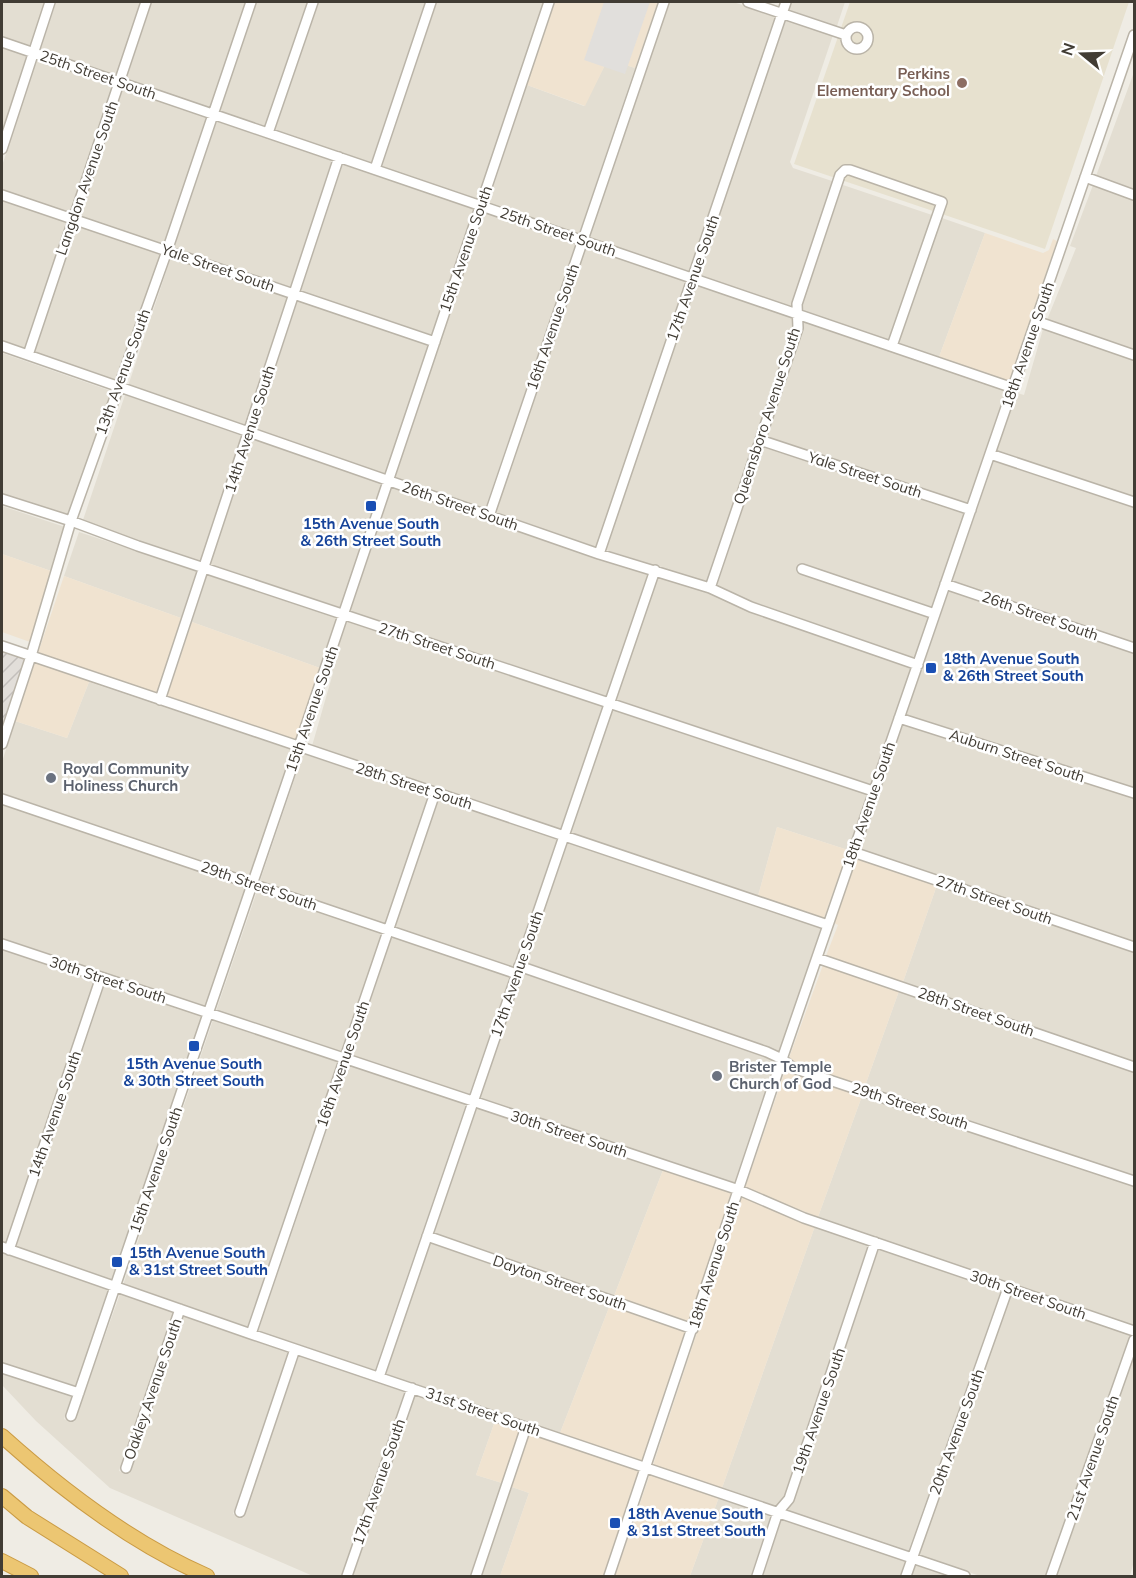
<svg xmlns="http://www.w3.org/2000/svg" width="1136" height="1578" viewBox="0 0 1136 1578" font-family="Mulish,sans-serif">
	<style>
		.residential { fill: #e3ded2 }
		.commercial { fill: #f0e3d0 }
		.industrial { fill: url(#industrial-furrows) }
		.education { fill: #e7e1cf }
		.parking { fill: #e1dfdc }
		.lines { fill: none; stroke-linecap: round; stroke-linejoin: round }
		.minor-casing { stroke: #bab4a8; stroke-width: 12 }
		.highway-casing { stroke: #ca9b44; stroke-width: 16 }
		.minor { stroke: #fff; stroke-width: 9 }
		.highway { stroke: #ecc672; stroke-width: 14 }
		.education-dot { fill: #8d6e63; stroke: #fff; stroke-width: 2 }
		.transit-dot { fill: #1a4fb4; stroke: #fff; stroke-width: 2 }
		.worship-dot { fill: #6b7280; stroke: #fff; stroke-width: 2 }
		.labels { text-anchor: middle; stroke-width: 5; stroke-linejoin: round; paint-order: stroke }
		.education-label { font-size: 15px; font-weight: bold; fill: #785e54; stroke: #fff; text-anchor: end }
		.street-label { font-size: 15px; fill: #413c34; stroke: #fff }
		.transit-label { font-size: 15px; font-weight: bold; fill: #164399; stroke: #fff; text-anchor: start }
		.worship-label { font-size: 15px; font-weight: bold; fill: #5b616d; stroke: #fff; text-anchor: start }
	</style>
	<defs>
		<pattern id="industrial-furrows" width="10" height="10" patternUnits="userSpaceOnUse" patternTransform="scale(1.5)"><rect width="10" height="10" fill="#e2ded9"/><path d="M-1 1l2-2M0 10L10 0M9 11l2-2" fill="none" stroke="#c3bfbb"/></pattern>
	</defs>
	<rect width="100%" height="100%" fill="#efece4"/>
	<path class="residential" d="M2,2H45L30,46L2,37Z
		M56,2H140L116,76L40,50Z
		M152,2H245L210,108L126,79Z
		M257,2H307L264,127L220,111Z
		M319,2H425L371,163L275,130Z
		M437,2H544L477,199L382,167Z
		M670,2H733L776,16L689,272L589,238Z
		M792,2H845L837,26L789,10Z
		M786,19L833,35L790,162L793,168L832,181L792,307L699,275Z
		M2,47L27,56L2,132Z
		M37,59L113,85L70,213L2,190V166Z
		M608,59L635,68L579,234L488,203L527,85L584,106Z
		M1134,72V189L1096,176Z
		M123,89L207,117L164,245L80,216Z
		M217,121L332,160L290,288L174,248Z
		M343,164L474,209L432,335L301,291Z
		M843,185L932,215L889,340L803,311L802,305Z
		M1093,185L1134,200V350L1047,320L1076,248L1070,246Z
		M2,200L67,222L24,350L2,343Z
		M484,212L576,243L485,509L395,478Z
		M942,218L985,233L939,357L899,343Z
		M77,225L161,254L117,383L34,354Z
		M586,247L686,281L596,547L495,513Z
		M171,257L287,297L245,426L128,386Z
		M696,284L792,317L793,327L707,582L606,550Z
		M298,300L428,345L385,475L255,430Z
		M803,321L1006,390L967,504L767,437L803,330Z
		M1043,329L1134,360V497L997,451L1017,393L1024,395Z
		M2,353L114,392L71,519L2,496Z
		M125,395L242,436L200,562L82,523Z
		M252,439L382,484L340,608L210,565Z
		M764,446L964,513L932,607L799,563L796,572L929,616L914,658L753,603L717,586Z
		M994,461L1134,507V643L952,582Z
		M392,487L648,573L606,697L350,612Z
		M2,506L68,528L54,572L2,554Z
		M79,532L197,571L181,618L64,576Z
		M207,575L337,618L320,668L192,622Z
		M658,577L709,592L750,612L911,668L870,785L616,700Z
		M949,591L1134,653V788L906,715Z
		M347,621L603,706L560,830L307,745L312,746L333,673L330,671Z
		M89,682L292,750L250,878L2,793V762L15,721L67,738Z
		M613,709L867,794L848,850L777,827L758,896L571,833Z
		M902,724L1134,798V942L860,849Z
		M303,754L429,796L385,924L260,881Z
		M439,799L557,839L513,967L395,927Z
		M2,804L247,887L205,1007L2,939Z
		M568,842L821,928L779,1052L526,963Z
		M937,885L1134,952V1062L903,982Z
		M257,891L382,933L341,1052L216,1011Z
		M392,936L510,977L469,1095L352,1056Z
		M2,949L95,980L6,1244L2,1242Z
		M523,972L776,1061L735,1184L480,1099Z
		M105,984L202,1016L113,1281L16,1247Z
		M899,991L1134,1072V1176L865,1086Z
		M213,1020L338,1062L247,1328L123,1285Z
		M349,1065L466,1104L375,1370L258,1332Z
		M862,1096L1134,1186V1326L818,1217Z
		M477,1108L663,1170L614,1296L434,1234Z
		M815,1226L868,1245L784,1496L776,1506L722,1488Z
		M430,1243L610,1305L560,1433L386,1374Z
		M879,1248L1001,1290L908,1552L787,1510L794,1500Z
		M2,1253L110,1290L75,1387L2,1363Z
		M120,1294L173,1312L119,1471L129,1474L183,1316L289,1352L233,1514L243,1518L299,1356L405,1391L342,1576H313L110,1488L36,1421L2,1385V1373L72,1396L64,1419L74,1422Z
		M1011,1294L1130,1335L1046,1576H980L919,1555Z
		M1134,1356V1561L1130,1576H1057Z
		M415,1395L495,1421L476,1475L502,1483L470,1576H353Z
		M512,1487L529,1493L500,1576H482Z
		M719,1497L771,1515L751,1576H690Z
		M782,1518L905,1561L900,1576H763Z
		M915,1564L951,1576H911Z"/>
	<path class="commercial" d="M555,2H658L635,68L608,59L585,106L527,85Z
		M985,233L1043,253L1049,250L1053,239L1057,241L1009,381L939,357Z
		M2,554L54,572L30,642L2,632Z
		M64,576L181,618L157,694L38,653Z
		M192,622L320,668L295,741L167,697Z
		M35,662L109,688L89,682L67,738L15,721Z
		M777,827L848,850L824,918L758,896Z
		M857,858L937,885L903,982L826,956L838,925L834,923Z
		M823,965L899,991L865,1086L796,1063L789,1058Z
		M786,1068L790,1071L862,1096L818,1217L745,1188Z
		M663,1170L732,1193L689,1322L614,1296Z
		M742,1197L815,1226L722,1488L653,1465Z
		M610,1305L686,1331L643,1461L560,1433Z
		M495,1421L520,1430L502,1483L476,1475Z
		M530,1433L640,1471L604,1576H500L529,1493L512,1487Z
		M650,1474L719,1497L690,1576H615Z"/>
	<path class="industrial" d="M2,651L25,659L2,727Z"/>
	<path class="education" d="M850,2H1129L1045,249L794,164Z"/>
	<path class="parking" d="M604,2H650L625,74L584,60Z"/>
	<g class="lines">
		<g class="minor-casing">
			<path id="minor" d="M748,2L846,35
				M846 38a11 11 0 1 1 22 0a11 11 0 1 1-22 0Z
				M2,42L1013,388
				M268,133L313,2
				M2,149L50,2
				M375,169L431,2
				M1085,177L1134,195
				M2,195L435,342
				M1036,321L1134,355
				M2,346L599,554L710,588L751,607L918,665
				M28,355L146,2
				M760,440L971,510
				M990,454L1134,502
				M2,499L71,521L138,546L873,791
				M489,516L664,2
				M599,554L786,2
				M802,569L935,614
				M945,584L1134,648
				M710,588L798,328L797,304L840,175L845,170H850L942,202L892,346
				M2,646L828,925
				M160,700L339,157
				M899,718L1134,793
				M2,744L31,656L71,521L167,251L251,2
				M2,799L517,974
				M853,852L1134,947
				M2,944L739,1190L804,1218L1134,1331
				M817,958L1134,1067
				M519,966L767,1052L782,1059L793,1068L1134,1181
				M427,1236L693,1329
				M2,1247L251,1334L965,1576
				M9,1250L101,977
				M251,1334L435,793
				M2,1368L79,1393
				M379,1377L655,570
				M71,1416C233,946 391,473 549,2
				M126,1468L180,1309
				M240,1512L295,1349
				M347,1576L412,1388
				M476,1576L526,1427
				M609,1576L782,1059L1134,35
				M757,1576L778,1512L789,1499L875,1242
				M906,1576L1008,1288
				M1051,1576L1134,1340"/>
		</g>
		<g class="highway-casing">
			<path id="highway" d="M2,1436C62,1490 133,1544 207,1576
				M2,1496L27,1517L121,1576
				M2,1561L31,1576"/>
		</g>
		<use href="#minor" class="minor"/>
		<use href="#highway" class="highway"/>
	</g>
	<circle class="education-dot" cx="962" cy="83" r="6"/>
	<g class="transit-dot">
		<rect x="365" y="500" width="12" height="12" rx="3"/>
		<rect x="925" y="662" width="12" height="12" rx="3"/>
		<rect x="188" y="1040" width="12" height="12" rx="3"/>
		<rect x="111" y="1256" width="12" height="12" rx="3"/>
		<rect x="609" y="1517" width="12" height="12" rx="3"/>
	</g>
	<g class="worship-dot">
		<circle cx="51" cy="778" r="6"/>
		<circle cx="717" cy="1076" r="6"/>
	</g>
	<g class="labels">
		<g class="education-label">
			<text x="950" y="79">Perkins<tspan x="950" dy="17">Elementary School</tspan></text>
		</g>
		<g class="street-label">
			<text transform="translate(98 75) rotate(19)" y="5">25th Street South</text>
			<text transform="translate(87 178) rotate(-71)" y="5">Langdon Avenue South</text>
			<text transform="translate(558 232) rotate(19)" y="5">25th Street South</text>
			<text transform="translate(466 249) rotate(-71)" y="5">15th Avenue South</text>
			<text transform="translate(218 268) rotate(19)" y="5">Yale Street South</text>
			<text transform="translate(693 278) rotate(-71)" y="5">17th Avenue South</text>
			<text transform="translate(553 327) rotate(-71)" y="5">16th Avenue South</text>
			<text transform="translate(1028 345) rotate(-71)" y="5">18th Avenue South</text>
			<text transform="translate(123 372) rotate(-70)" y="5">13th Avenue South</text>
			<text transform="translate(767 416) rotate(-72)" y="5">Queensboro Avenue South</text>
			<text transform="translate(250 429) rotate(-72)" y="5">14th Avenue South</text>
			<text transform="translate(865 475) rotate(18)" y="5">Yale Street South</text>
			<text transform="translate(460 506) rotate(19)" y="5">26th Street South</text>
			<text transform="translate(1040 616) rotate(19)" y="5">26th Street South</text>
			<text transform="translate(437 646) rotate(18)" y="5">27th Street South</text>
			<text transform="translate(312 709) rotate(-71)" y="5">15th Avenue South</text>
			<text transform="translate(1017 756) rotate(18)" y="5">Auburn Street South</text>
			<text transform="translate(414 786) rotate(18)" y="5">28th Street South</text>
			<text transform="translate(869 805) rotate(-71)" y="5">18th Avenue South</text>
			<text transform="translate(259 886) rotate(19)" y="5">29th Street South</text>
			<text transform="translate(994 900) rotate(19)" y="5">27th Street South</text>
			<text transform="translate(517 974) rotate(-71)" y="5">17th Avenue South</text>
			<text transform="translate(108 980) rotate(18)" y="5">30th Street South</text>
			<text transform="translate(976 1012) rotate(19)" y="5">28th Street South</text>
			<text transform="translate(343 1064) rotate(-71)" y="5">16th Avenue South</text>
			<text transform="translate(910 1106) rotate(18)" y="5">29th Street South</text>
			<text transform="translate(55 1114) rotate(-71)" y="5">14th Avenue South</text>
			<text transform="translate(569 1134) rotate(18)" y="5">30th Street South</text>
			<text transform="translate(156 1170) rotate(-71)" y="5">15th Avenue South</text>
			<text transform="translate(714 1265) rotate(-72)" y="5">18th Avenue South</text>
			<text transform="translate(560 1283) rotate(19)" y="5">Dayton Street South</text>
			<text transform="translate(1028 1295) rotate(19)" y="5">30th Street South</text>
			<text transform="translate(153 1389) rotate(-71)" y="5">Oakley Avenue South</text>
			<text transform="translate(819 1411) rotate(-71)" y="5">19th Avenue South</text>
			<text transform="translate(483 1412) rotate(19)" y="5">31st Street South</text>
			<text transform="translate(957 1432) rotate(-70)" y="5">20th Avenue South</text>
			<text transform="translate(1093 1458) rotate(-71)" y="5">21st Avenue South</text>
			<text transform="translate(379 1482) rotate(-71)" y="5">17th Avenue South</text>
		</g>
		<g class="transit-label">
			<text x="371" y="529" text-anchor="middle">15th Avenue South<tspan x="371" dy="17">&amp; 26th Street South</tspan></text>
			<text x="943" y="664">18th Avenue South<tspan x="943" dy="17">&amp; 26th Street South</tspan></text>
			<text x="194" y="1069" text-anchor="middle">15th Avenue South<tspan x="194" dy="17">&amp; 30th Street South</tspan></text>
			<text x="129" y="1258">15th Avenue South<tspan x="129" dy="17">&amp; 31st Street South</tspan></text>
			<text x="627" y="1519">18th Avenue South<tspan x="627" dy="17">&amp; 31st Street South</tspan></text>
		</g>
		<g class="worship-label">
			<text x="63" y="774">Royal Community<tspan x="63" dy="17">Holiness Church</tspan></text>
			<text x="729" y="1072">Brister Temple<tspan x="729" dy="17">Church of God</tspan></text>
		</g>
	</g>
	<rect width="1136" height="1578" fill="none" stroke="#413c34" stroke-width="6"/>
	<g transform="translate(1082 54) rotate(289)" stroke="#ffffff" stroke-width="4.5" paint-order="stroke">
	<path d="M0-4.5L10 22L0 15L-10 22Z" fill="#413c34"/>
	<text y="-9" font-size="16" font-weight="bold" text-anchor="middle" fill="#413c34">N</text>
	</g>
</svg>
